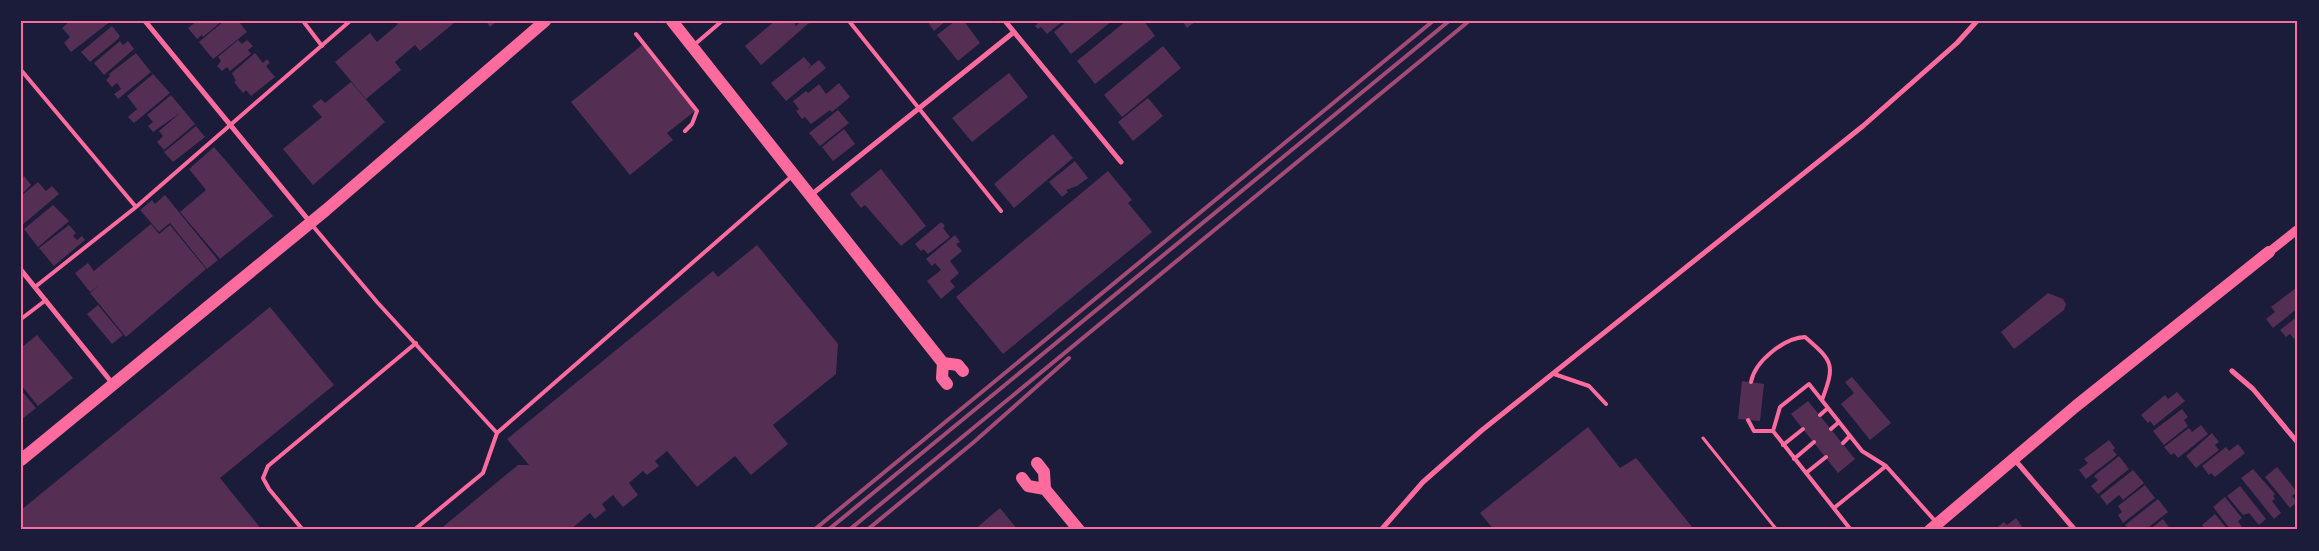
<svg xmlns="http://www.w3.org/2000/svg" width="2319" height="551" viewBox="0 0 2319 551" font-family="Rubik,sans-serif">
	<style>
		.building { fill: #542f53 }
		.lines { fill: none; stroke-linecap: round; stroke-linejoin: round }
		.path { stroke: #ff6b9d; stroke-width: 3 }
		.service { stroke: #ff6b9d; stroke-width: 4 }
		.minor { stroke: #ff6b9d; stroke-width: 5 }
		.tertiary { stroke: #ff6b9d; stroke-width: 9 }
		.primary { stroke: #ff6b9d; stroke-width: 12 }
		.rail { stroke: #a44b75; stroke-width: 4 }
		.neatline { fill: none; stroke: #ff6b9d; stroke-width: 2 }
	</style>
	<rect width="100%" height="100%" fill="#1b1b3a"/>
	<path class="building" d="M70,21H111L71,52L64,43L70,37L62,28Z
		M197,21H222L203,37L202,35L197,39L188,28Z
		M224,21H242L240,23L247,32L213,59L199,42Z
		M395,21L454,23L420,51L415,45L395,62L401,70L366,99L335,62L370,33L377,42L398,24Z
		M486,21H497L490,27Z
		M775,21H793L796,26L801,21L809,23L761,65L745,46Z
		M927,21H946L934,31Z
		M955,21H964L980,43L958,61L937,35Z
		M1037,21H1063L1047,34L1041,27L1038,29L1035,26L1038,23Z
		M1067,21H1112L1071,54L1054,32Z
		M1126,21H1144L1155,36L1095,84L1077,61Z
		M1182,21H1196L1187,28Z
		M112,26L120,36L118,39L90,62L81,52Z
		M238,40L242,44L247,40L253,46L248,50L251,54L230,71L227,67L222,71L217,66L221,61L218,57Z
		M120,41L123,45L128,41L134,49L104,75L94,63Z
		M642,45L695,111L667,133L673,140L630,175L571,102Z
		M1163,46L1181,68L1122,117L1104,95Z
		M136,53L151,72L118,99L114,94L121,89L117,83L112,87L106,80L110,76L109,74Z
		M255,53L263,63L267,59L270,63L266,66L275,77L251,96L246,90L243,93L234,82L236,81L232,73Z
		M804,57L811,65L807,69L819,60L826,68L786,101L771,83Z
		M1009,73L1028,97L972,142L952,118Z
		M153,74L170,93L134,123L128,117L137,109L127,96Z
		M351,82L385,122L313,185L283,149L322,117L312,106L321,99L325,103Z
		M839,83L850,97L832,112L830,110L811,124L805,117L802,119L796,111L799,109L793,101L806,91L808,93L819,84L826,94Z
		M171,95L195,124L164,150L157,142L163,136L159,131L180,113L153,132L148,126L153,122L147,115Z
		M1148,98L1163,116L1133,141L1118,122Z
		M838,110L849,123L820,146L809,133Z
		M196,126L205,137L173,162L164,152Z
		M844,129L855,144L833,161L822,147Z
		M1053,134L1073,158L1014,208L994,184Z
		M214,147L273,216L220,259L180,212L206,190L189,169Z
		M1075,161L1088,178L1077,186L1066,190L1068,192L1062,197L1049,182Z
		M881,169L926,226L901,246L865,205L861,208L850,194Z
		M1108,171L1132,200L1128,203L1152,232L1003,354L956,297Z
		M24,176L31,185L21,195V178Z
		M38,182L46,191L52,186L59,194L21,226V196Z
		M165,195L218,260L207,269L170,223L159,232L140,210L152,200L155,204Z
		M53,205L69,221L38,247L24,229Z
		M941,222L945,226L943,228L950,237L928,254L923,249L921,251L915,244Z
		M151,224L159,234L170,225L206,269L126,337L90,293L99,285L90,292L75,273L88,263L94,271Z
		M69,225L76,233L73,236L77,240L82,236L85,240L54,266L39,248Z
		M955,235L960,242L956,244L962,251L950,261L959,273L950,281L955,287L941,299L927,281L941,270L935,263L932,266L926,259Z
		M757,245L838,344L836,374L773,425L788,444L751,475L735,456L697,487L667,451L655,461L659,466L647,475L643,471L629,483L638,495L623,507L613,495L602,504L606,510L595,519L590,513L570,530H439L518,465H529L507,439L713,271L718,277Z
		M2296,288L2298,291V308L2273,328L2266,319L2275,312L2271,307Z
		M2048,293L2063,299L2066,304L2064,310L2014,349L2001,332Z
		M98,305L123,335L112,344L87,314Z
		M270,307L334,385L220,478L262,530H21V510Z
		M2298,316V335L2294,339L2290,334L2286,337L2280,330Z
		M37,335L73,378L38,406L21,385V348Z
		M1852,377L1891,423L1870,440L1841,404L1854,393L1845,382Z
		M1742,381L1764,384L1760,421L1738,419Z
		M21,390L36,408L21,420Z
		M2177,392L2185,401L2154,426L2150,421L2148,423L2141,415L2165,395L2168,399Z
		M1808,401L1855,459L1838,473L1791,414Z
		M2182,409L2188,417L2184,420L2188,426L2164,445L2153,431Z
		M2201,425L2208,434L2178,458L2174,453L2171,455L2164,447L2189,428L2192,432Z
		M1588,427L1620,468L1636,458L1693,528L1690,530H1494L1480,513Z
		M2212,433L2219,442L2215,445L2219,450L2196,468L2186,456Z
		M2109,440L2115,448L2113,450L2117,455L2086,479L2079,470L2088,463L2084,459Z
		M2238,444L2245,453L2215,477L2211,473L2209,475L2202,466L2226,447L2229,451Z
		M2119,456L2129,469L2098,494L2091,486L2098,480L2094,476Z
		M2277,467L2297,492L2292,496L2297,502L2290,508L2265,477Z
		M2253,469L2275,494L2273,496L2275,499L2272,501L2281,513L2274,519L2241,478Z
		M2133,470L2144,483L2123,500L2119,495L2107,505L2100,496Z
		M2145,485L2155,498L2123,523L2118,515L2122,512L2118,506Z
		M2240,486L2266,519L2259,525L2249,513L2243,515L2227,496Z
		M2225,497L2242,518L2238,521L2244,530H2231L2213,507Z
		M2158,499L2168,512L2145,530L2141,527L2137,530H2129L2125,525Z
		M1000,508L1018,530H974Z
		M2215,514L2228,530H2206L2202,525Z
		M2016,518L2023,528L2020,530H1994L2004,522L2007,525Z
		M2163,519L2171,530H2149Z"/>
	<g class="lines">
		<path class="path" d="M1703,438L1777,530"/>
		<path class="service" d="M303,21L322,46
			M849,21L1001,211
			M636,34L697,111L692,124L685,131
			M694,45L722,21
			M21,70L136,207
			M312,225L377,302L497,433L792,176
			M35,287L136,207L350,21
			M21,319L46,300
			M1554,374L1589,386L1606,404
			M1751,382C1755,361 1784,338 1805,337C1834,362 1835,365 1822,400
			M1820,415L1828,408
			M1748,420L1754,431H1773
			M1831,429L1839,422
			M1843,443L1850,436
			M1783,445L1803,429
			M1794,459L1814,442
			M1806,473L1826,457
			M1834,508L1886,466
			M303,530L269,489L263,478L268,466L416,343
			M414,530L483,473L497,433
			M1851,530L1773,431L1780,407L1809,384L1862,451L1886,466L1936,522"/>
		<path class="minor" d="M145,21L310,222
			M1005,21L1121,162
			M811,195L1014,32
			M21,270L113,384
			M2232,371L2253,389L2298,443
			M2015,460L2075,530
			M1381,530L1423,482L1481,431L1863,126L1957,43L1977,21"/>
		<path class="tertiary" d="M2269,252L2298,229"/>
		<path class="primary" d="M672,21L943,363L958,365L963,371
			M943,363L942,378L947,384
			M21,460L326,210L545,21
			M1037,463L1044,472L1045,489L1079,530
			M1022,478L1028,486L1045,489
			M1930,530L2076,406L2269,252"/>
		<path class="rail" d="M814,530L1433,21
			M828,530L1449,21
			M849,530L1469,21
			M867,530L974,442L1069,358"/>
	</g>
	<rect width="2319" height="551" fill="none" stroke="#1b1b3a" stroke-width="45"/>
	<rect x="22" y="22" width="2274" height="506" class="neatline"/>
</svg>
